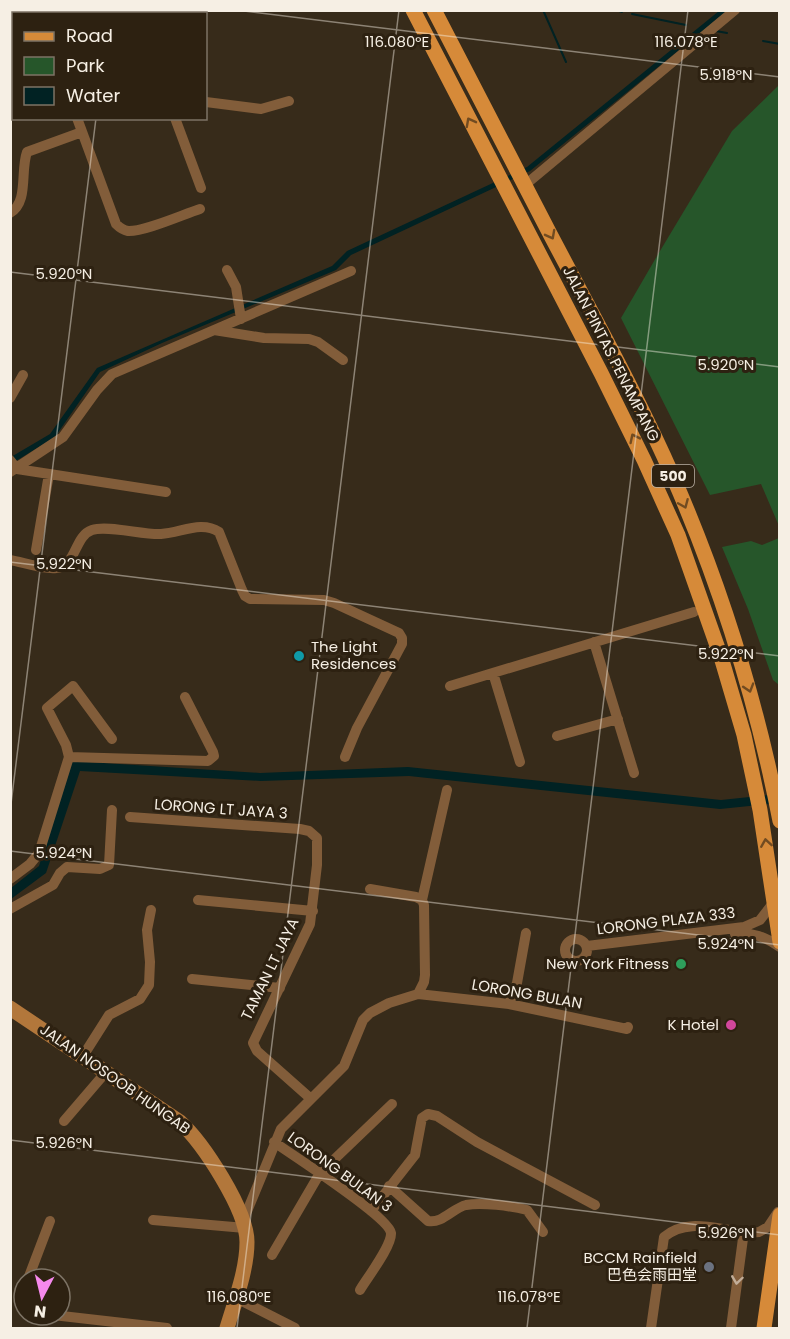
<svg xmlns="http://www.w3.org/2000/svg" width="790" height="1339" viewBox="0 0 790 1339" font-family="Poppins,'Noto Sans SC',sans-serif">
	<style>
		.green { fill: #26562a }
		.water { fill: #012223 }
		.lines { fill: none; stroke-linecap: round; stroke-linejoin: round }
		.stream { stroke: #012223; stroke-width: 2 }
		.minor { stroke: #825d3a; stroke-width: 10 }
		.secondary { stroke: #b2773b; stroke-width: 15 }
		.primary { stroke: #d68a39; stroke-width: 15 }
		.oneway { stroke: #714b21 }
		.oneway2 { stroke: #c2ad98 }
		.ticks { fill: none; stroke: #f6efe4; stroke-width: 1.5; stroke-opacity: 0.45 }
		.culture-dot { fill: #0f9aa8; stroke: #2d2111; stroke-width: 2 }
		.leisure-dot { fill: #2e9e5b; stroke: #2d2111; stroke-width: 2 }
		.hotel-dot { fill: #d1479c; stroke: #2d2111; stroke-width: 2 }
		.worship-dot { fill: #6b7280; stroke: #2d2111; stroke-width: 2 }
		.labels { text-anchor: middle; stroke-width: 6; stroke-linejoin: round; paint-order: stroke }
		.shield { fill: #2d2111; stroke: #bab1a5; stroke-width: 1.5 }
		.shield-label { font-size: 14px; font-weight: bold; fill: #f6efe4 }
		.street-label { font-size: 15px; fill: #f6efe4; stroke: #2d2111 }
		.poi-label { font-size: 15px; fill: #f6efe4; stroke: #2d2111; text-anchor: end }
		.ticks-label { font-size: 15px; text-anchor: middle; fill: #f6efe4; stroke: #2d2111; stroke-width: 6; stroke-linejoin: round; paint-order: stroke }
	</style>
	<rect width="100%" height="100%" fill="#372b1a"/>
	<path class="green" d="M778,86L780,87L779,526L761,484L710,495L621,318L657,256L732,131Z
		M779,538V685L773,680L748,609L722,547L751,541L762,545Z"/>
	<path class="water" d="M719,11H727L530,171L351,255L336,270L162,343L100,372L55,437L11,464V457L50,434L97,368L332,266L347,251L527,167Z
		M72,761L260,773L408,767L721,800L779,794V803L720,809L409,776L261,781L80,771L46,873L11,899V888L39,866Z"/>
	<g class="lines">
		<path class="stream" d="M543,10L566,62
			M616,10L622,12
			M632,14L686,25
			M716,31L727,33
			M763,41L780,44"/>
		<path class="minor" d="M10,86H14
			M206,102L261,109L289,101
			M77,118L116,224C119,227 123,230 128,231C144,232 184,214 200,209
			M175,118L201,188
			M525,185L735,10
			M10,213C29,202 20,171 27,152L82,132
			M227,270L236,287L241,319
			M214,330L264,338L309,339L318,342L343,360
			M10,398L23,375
			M10,460L17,469L166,492
			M10,472L63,437L97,390L112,374L351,271
			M36,550L49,474
			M10,560C22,562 45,570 56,568C77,566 74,536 92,530C108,525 143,535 161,534C181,533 201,520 219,532L242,590L245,596L250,599L324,600L334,603L399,633L402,638V644L357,728L345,757
			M594,642L634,773
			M493,673L520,762
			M450,686L694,612
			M557,736L618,719
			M69,757L208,761L214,756L213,752L185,697
			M130,817L300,829L309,831L317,838V865L310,924L253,1043L257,1051L310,1098
			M10,879L30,864L39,853L69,757L66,745L47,708L73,686L112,739
			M370,889L416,897L422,900L424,905L425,975L424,982L418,994
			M198,900L313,911
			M422,900L447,790
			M10,909L53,885L60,873L67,867L100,869L109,865L112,810
			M735,934C753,932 765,937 780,947
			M565 950a11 11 0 1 1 22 0a11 11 0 1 1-22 0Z
			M587,946L744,927L760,920L774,902
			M192,979L280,988
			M509,1004L517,983L526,933
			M83,1056L109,1015L140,999L149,985L150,962L147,930L151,910
			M64,1121L106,1072
			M274,1142C292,1155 388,1216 391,1233C392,1246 367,1278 360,1290
			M389,1186L428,1221C442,1224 453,1208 466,1205C482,1202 511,1206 527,1210L543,1232
			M371,1211L415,1155L421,1123L422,1118L428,1114L437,1116L477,1142L595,1205
			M153,1220L245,1228
			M243,1221L281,1129L344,1066L363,1020L370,1013L389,1003L418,994L509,1004L627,1029L628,1027
			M272,1255L320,1173L392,1104
			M28,1279L50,1221
			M24,1292V1303
			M236,1298L295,1328
			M53,1315L167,1328
			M651,1328L664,1237C691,1214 727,1235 759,1232L768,1227L778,1212
			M731,1328L744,1231"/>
		<path class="secondary" d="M10,1008L180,1122C203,1143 247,1210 247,1242C247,1270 235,1301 227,1328"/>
		<path class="primary" d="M413,10L601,373L644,460L678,535L721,657L744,735L760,810L780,942
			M434,10C473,84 511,158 549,232C592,314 637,394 674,479C722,589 757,703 780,821
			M764,1328L780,1215"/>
	</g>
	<defs><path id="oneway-chevron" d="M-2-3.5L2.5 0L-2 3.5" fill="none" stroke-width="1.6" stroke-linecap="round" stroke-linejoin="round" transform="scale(1.5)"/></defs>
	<g class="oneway">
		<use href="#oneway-chevron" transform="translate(470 122) rotate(-118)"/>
		<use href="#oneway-chevron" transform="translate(551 235) rotate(62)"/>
		<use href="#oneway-chevron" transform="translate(634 438) rotate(-116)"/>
		<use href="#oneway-chevron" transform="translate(684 504) rotate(67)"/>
		<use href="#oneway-chevron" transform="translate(749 688) rotate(73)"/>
		<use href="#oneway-chevron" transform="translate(766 843) rotate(-99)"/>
	</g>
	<use class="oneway2" href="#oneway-chevron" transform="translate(737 1280) rotate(98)"/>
	<path class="ticks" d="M236,10L780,77M109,14V10M10,272L780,367M10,562L780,656M10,812L96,118M10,851L780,945M10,1140L780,1235M237,1328L399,10M527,1328L688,10"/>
	<circle class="culture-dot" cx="299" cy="656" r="6"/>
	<circle class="leisure-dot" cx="681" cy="964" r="6"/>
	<circle class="hotel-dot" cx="731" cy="1025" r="6"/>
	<circle class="worship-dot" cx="709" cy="1267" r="6"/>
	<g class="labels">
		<rect class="shield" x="652" y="465" width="42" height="22" rx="4.5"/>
		<g class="shield-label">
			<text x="673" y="481">500</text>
		</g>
		<g class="street-label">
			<text transform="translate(611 354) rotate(63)" y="5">JALAN PINTAS PENAMPANG</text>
			<text transform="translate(221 809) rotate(4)" y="5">LORONG LT JAYA 3</text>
			<text transform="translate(666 921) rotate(-7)" y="5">LORONG PLAZA 333</text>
			<text transform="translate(270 969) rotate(-64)" y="5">TAMAN LT JAYA</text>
			<text transform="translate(527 994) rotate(10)" y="5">LORONG BULAN</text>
			<text transform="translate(115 1079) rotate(35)" y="5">JALAN NOSOOB HUNGAB</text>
			<text transform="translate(340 1172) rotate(36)" y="5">LORONG BULAN 3</text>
		</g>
		<g class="poi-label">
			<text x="311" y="652" text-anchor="start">The Light<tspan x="311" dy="17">Residences</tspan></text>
			<text x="669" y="969">New York Fitness</text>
			<text x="719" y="1030">K Hotel</text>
			<text x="697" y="1263">BCCM Rainfield<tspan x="697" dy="17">巴色会雨田堂</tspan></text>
		</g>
	</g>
	<g class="ticks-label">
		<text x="397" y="47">116.080°E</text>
		<text x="686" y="47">116.078°E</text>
		<text x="726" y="80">5.918°N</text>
		<text x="64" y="279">5.920°N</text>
		<text x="726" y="370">5.920°N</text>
		<text x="64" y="569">5.922°N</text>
		<text x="726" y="659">5.922°N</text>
		<text x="64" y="858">5.924°N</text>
		<text x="726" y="949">5.924°N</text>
		<text x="64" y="1148">5.926°N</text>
		<text x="726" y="1238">5.926°N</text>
		<text x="239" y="1302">116.080°E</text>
		<text x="529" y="1302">116.078°E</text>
	</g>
	<rect width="790" height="1339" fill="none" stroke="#f6efe4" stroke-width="24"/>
	<rect x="12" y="12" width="195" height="108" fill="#2d2111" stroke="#7d7365" stroke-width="1.5"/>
	<rect x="24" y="32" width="30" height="9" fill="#d68a39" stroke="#7d7365" stroke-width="1.5"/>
	<text x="66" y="42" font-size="18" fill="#f6efe4">Road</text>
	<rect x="24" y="57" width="30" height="18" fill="#26562a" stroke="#7d7365" stroke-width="1.5"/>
	<text x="66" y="72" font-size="18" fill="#f6efe4">Park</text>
	<rect x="24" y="87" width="30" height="18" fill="#012223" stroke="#7d7365" stroke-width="1.5"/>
	<text x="66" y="102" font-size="18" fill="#f6efe4">Water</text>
	<g transform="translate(42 1297) rotate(187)"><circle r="28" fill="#2d2111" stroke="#7d7365" stroke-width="1.5"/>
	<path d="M0-4.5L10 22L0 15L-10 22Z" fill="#f689ed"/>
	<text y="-9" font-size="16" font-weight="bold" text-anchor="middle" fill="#f6efe4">N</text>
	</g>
</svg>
